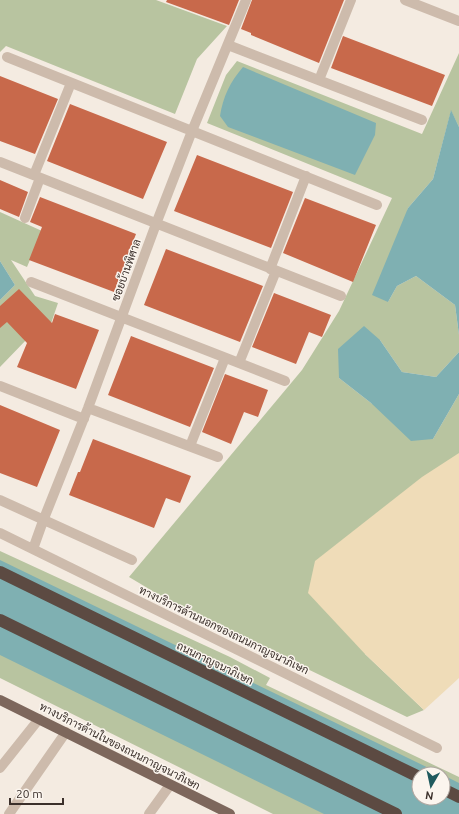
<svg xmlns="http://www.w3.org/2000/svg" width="459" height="814" viewBox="0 0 459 814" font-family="Ubuntu,Sarabun,sans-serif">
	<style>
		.green { fill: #b8c4a0; fill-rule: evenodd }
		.sand { fill: #efdcb8 }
		.water { fill: #7fb0b2 }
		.building { fill: #c8694b }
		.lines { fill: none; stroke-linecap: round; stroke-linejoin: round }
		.minor { stroke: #cdbbac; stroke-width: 10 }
		.major { stroke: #7d675c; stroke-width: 10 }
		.highway { stroke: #5c4a42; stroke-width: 12 }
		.labels { text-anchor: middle; stroke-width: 3; stroke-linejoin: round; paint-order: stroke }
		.street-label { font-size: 11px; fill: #3b302b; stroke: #fbf5ee }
	</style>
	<rect width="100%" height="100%" fill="#f4ebe1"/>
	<path class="green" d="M0,0H156L227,26L197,59L175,114L6,46L0,52Z
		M459,53V127L451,111L433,179L408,208L388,302L397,286L416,276L455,305L459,335V352L436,377L402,372L380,340L339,378L371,403L433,439L459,394V454L365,654L424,710L407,717L181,608L129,577L302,370L339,311L392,198L207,123L226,75L237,61L422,134Z
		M0,212L42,231L27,267L11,260L35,296L58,303L44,344L28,338L0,367V300L15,285L0,261Z
		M0,551L230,657L270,678L266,685L459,777V814H273L0,678ZM419,774H443V798H419Z"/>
	<path class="sand" d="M459,453V678L424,710L365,654L308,593L315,561L422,477Z"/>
	<path class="water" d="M243,67L376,123L375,135L355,175L228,127L220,116C223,97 230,82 243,67Z
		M451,110L459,127V335L455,305L416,276L397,286L388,302L372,295L408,208L433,179Z
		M0,261L15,285L0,300Z
		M364,326L380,340L402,372L436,377L459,352V394L433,439L411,441L371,403L339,378L338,349Z
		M0,560L441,774H419V798H443V775L459,783V814H324L0,655Z"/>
	<path class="building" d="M167,0H239L229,25L166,2Z
		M252,0H344L319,63L251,35V33L241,29Z
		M343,36L445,75L432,106L331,68Z
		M0,76L58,99L35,154L0,141Z
		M70,104L167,142L143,199L47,161Z
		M197,155L293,192L271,248L174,211Z
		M0,180L28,192L19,217L0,209Z
		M40,197L136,234L114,292L29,260L42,227L30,222Z
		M305,198L376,225L353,282L283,253Z
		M166,249L263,286L240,342L144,305Z
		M19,289L52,323L55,314L99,330L76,389L17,367L27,343L7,322L0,328V306Z
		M274,293L331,315L322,337L309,332L296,364L252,347Z
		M131,336L214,368L190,427L108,395Z
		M225,374L268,390L258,417L244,412L231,444L202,432Z
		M0,405L60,430L37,487L0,473Z
		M93,439L191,476L180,503L166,498L154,528L69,495L78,472H80Z"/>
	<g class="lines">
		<path class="minor" d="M405,0L459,21
			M228,45L422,120
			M7,57L377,205
			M319,80L351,0
			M0,162L341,296
			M34,175L71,83
			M25,218L40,178
			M270,269L306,176
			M31,282L285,381
			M239,363L276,271
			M0,386L84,419
			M88,408L218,457
			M190,446L225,358
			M0,500L132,560
			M0,533L437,748
			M33,549L43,521L88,408L156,224L192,131L246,0
			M0,768L39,719
			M9,814L66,732
			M149,814L170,785"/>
		<path class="major" d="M0,700L230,814"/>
		<path class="highway" d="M0,572L419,777
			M0,620L396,814
			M443,789L459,797"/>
	</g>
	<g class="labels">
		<g class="street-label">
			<text transform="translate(126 270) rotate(-70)" y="4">ซอยบ้านพิศาล</text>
			<text transform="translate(224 630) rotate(26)" y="4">ทางบริการด้านนอกของถนนกาญจนาภิเษก</text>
			<text transform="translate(215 663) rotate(26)" y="4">ถนนกาญจนาภิเษก</text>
			<text transform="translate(120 746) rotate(27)" y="4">ทางบริการด้านในของถนนกาญจนาภิเษก</text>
		</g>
	</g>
	<g transform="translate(431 786) rotate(189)"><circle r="19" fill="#fbf5ee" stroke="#aea6a0"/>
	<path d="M0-3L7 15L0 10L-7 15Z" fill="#1f5a5e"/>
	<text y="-6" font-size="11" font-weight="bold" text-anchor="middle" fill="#3b302b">N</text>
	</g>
	<path d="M10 798v6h53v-6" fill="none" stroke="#3b302b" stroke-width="2"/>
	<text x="16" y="798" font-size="12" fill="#3b302b" stroke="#fbf5ee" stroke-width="3" paint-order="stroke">20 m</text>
</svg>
